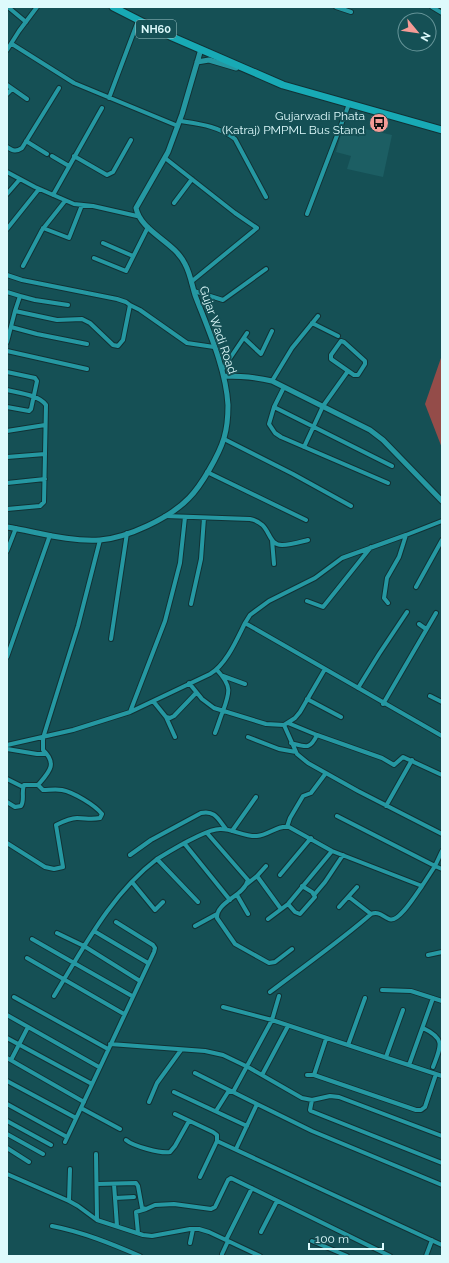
<svg xmlns="http://www.w3.org/2000/svg" width="449" height="1263" viewBox="0 0 449 1263" font-family="Raleway,sans-serif">
	<style>
		.built { fill: #1c5e63 }
		.green { fill: #944c49 }
		.lines { fill: none; stroke-linecap: round; stroke-linejoin: round }
		.minor-casing { stroke: #113235; stroke-width: 6 }
		.tertiary-casing { stroke: #113235; stroke-width: 7 }
		.trunk-casing { stroke: #113235; stroke-width: 9 }
		.minor { stroke: #2598a2; stroke-width: 4 }
		.tertiary { stroke: #2598a2; stroke-width: 5 }
		.trunk { stroke: #18aab5; stroke-width: 7 }
		.labels { text-anchor: middle; stroke-width: 4; stroke-linejoin: round; paint-order: stroke }
		.shield { fill: #155055; stroke: #a2c7ca; stroke-width: 1 }
		.shield-label { font-size: 11px; font-weight: bold; fill: #defafc }
		.poi-label { font-size: 12px; fill: #defafc; stroke: #155055; text-anchor: end }
		.street-label { font-size: 12px; fill: #defafc; stroke: #155055 }
	</style>
	<rect width="100%" height="100%" fill="#155055"/>
	<path class="built" d="M361,128L392,135L383,177L347,169L351,156L336,152L342,131L359,137Z"/>
	<path class="green" d="M442,355V448L425,404Z"/>
	<g class="lines">
		<g class="minor-casing">
			<path id="minor" d="M8,7L26,22
				M336,7L351,12
				M432,7L442,13
				M12,44L74,83L178,126
				M7,50L19,31L37,7
				M7,85L27,99
				M7,94L12,89
				M109,98L138,21
				M180,121C199,124 219,126 235,139L266,197
				M26,141L47,154
				M7,147C13,151 16,152 22,148L59,88
				M52,156L69,166
				M74,156L107,175L113,172L131,140
				M165,158L235,213L257,228L191,282
				M7,172L35,187L74,204L93,206L137,216
				M7,194L20,179
				M53,195L102,108
				M174,203L192,179
				M307,214L349,104
				M43,228L69,238L82,205
				M7,229L39,189
				M103,243L133,256
				M94,258L126,271L148,227
				M23,266L42,230L65,201
				M7,275L22,280L117,299L126,302L130,305
				M194,291L223,300L266,269
				M7,292L20,296L15,311
				M20,296L35,300L68,305
				M312,323L338,336
				M11,327L37,334L87,344
				M244,338L261,354L272,331
				M341,341L344,342L365,361V364L358,375H354L331,359V355Z
				M7,342L15,311L57,320L82,319L90,323L113,345L118,346L123,340L130,305L140,310L187,343L214,347
				M7,351L87,369
				M222,370L247,333
				M7,372L35,378L37,381L31,409L29,411L7,407
				M272,381L292,348L318,316
				M284,387L274,407L269,424L275,433L281,437L388,483
				M7,390C19,393 39,395 46,405L44,502L40,506L7,509
				M274,407L392,466
				M7,431L45,425
				M224,439L293,474L351,506
				M304,447L323,406L348,371
				M7,457L45,454
				M207,472L306,520
				M7,483L45,479
				M165,516L250,519C272,523 266,545 282,545C290,545 300,542 308,540
				M272,540L274,564
				M7,551L16,528
				M416,587L442,540
				M307,601L323,607L371,547
				M388,603L384,598L387,578L399,557L406,535L442,521
				M191,604L201,559L204,518
				M245,623L250,615L269,601L315,578L342,558L406,535
				M419,624L426,629
				M111,639L127,533
				M7,657L50,535
				M223,676L245,684
				M189,683L202,699L214,708L266,724L284,725L295,718L300,712L325,669
				M358,688L379,654L407,612
				M430,696L442,702
				M307,699L341,717
				M153,701L166,717L170,718L174,716L196,693
				M383,704L436,613
				M130,712L165,621L180,563L185,517
				M166,717L175,737
				M288,723L317,735
				M284,725L297,754L308,763L358,791L442,834
				M215,733C218,726 220,718 223,711C230,692 232,686 217,670
				M248,737L279,749L296,752
				M291,743C306,747 310,750 317,735L382,758L394,765L403,757L442,775
				M7,745L73,730L130,712L210,674C226,665 237,639 245,623L442,736
				M7,749L37,754H46
				M7,779L23,787
				M7,802L15,807L21,806C25,800 21,792 24,785H38C49,772 58,764 43,750V738L78,626L100,540
				M386,806L412,760
				M337,816L435,866L442,851
				M287,827L290,818L303,796L311,793L326,773
				M232,831L256,797
				M207,833L248,880C244,896 216,902 217,918L235,944L269,963L275,962L292,949
				M7,843L45,867L54,869L63,867L56,825C62,822 70,818 77,818C86,818 90,820 100,818L102,814C95,805 73,792 62,790C56,789 49,790 43,790L38,785
				M184,843L230,900
				M130,855L151,840L201,813C215,810 218,819 226,829
				M280,875L311,838
				M257,876L281,909
				M132,882L155,910L163,902
				M247,884L257,876L266,866
				M237,895L248,914
				M314,895L325,882L343,855
				M349,897L371,914
				M198,902L157,859C170,851 207,828 221,829C233,829 245,837 257,836C269,835 277,825 289,827L332,851L422,886L435,866L442,869
				M288,904L295,912L300,914L315,897L312,892L302,886
				M339,907L357,887
				M268,919L288,904L332,851
				M195,926L217,914
				M94,931L148,963
				M57,933L84,946L140,981
				M32,939L132,996
				M428,955L442,952
				M27,958L124,1014
				M382,990L411,991L442,1001
				M270,992C304,966 339,942 371,914C379,911 382,916 389,919C398,924 417,893 422,886
				M54,996C84,947 111,894 157,859
				M14,997L108,1049
				M223,1007L272,1020L442,1076
				M7,1015L99,1067
				M423,1028C446,1039 441,1046 433,1067
				M7,1038L92,1084
				M110,1044L205,1051L223,1055L248,1067L302,1098L312,1100L330,1096L339,1097L442,1136
				M348,1045L365,998
				M386,1057L403,1010
				M7,1058L84,1102
				M11,1060L28,1027
				M409,1065L433,998
				M195,1073L257,1104
				M262,1075L288,1026
				M307,1075H314L416,1110H421L425,1107L436,1074
				M314,1075L326,1039
				M7,1081L76,1118
				M174,1092L247,1126
				M312,1100L310,1110L311,1111L442,1163
				M149,1102L157,1083L181,1050
				M7,1104L67,1137
				M81,1108L120,1129
				M216,1111L228,1092H233L272,1020L279,996
				M175,1114L213,1132L217,1135V1141L200,1177
				M7,1121L51,1145
				M7,1134L43,1154
				M126,1140C133,1146 161,1154 170,1152L175,1146L189,1121
				M217,1141L442,1245
				M65,1142L154,952L155,948L153,945L116,922
				M7,1148L29,1162
				M236,1149L257,1104L312,1131L442,1185
				M96,1154L97,1220
				M7,1174L69,1201L78,1206L97,1220L143,1235L152,1236L190,1229H199L209,1232L260,1256
				M97,1184L136,1183L138,1186L142,1208L146,1209L155,1205L174,1204L211,1209L215,1207L228,1180L231,1178L390,1256
				M114,1184L117,1226
				M115,1198L134,1197
				M69,1201L70,1169
				M52,1226C83,1232 112,1244 140,1256
				M261,1232L277,1201
				M138,1233L136,1212L146,1209
				M226,1240L252,1188
				M312,1241L347,1256
				M190,1243L193,1229
				M222,1254L228,1241
				M426,1256L432,1240"/>
		</g>
		<g class="tertiary-casing">
			<path id="tertiary" d="M197,62L209,60L236,68
				M224,376C241,376 256,377 272,381L370,430L383,440L442,501
				M7,527C37,532 69,542 100,540C127,538 170,518 189,498C201,486 219,455 224,438C227,428 228,416 228,405C226,369 208,329 195,295C192,285 190,273 185,264C174,241 141,232 136,208L168,152L182,114L201,49"/>
		</g>
		<g class="trunk-casing">
			<path id="trunk" d="M113,7L170,36L283,85L442,130"/>
		</g>
		<use href="#minor" class="minor"/>
		<use href="#tertiary" class="tertiary"/>
		<use href="#trunk" class="trunk"/>
	</g>
	<defs>
		<g id="bus-disc" transform="scale(1)"><circle r="9.5" fill="#f59b96" stroke="#155055"/><path d="M-5-6H5V4H4V6H2V4H-2V6H-4V4H-5ZM-3.5-4V0h7V-4ZM-3.5 1.2v1.5H-2V1.2ZM2 1.2v1.5H3.5V1.2Z" fill="#111"/></g>
	</defs>
	<g fill-rule="evenodd">
		<use href="#bus-disc" x="379" y="123"/>
	</g>
	<g class="labels">
		<rect class="shield" x="136" y="20" width="40" height="18" rx="3"/>
		<g class="shield-label">
			<text x="156" y="33">NH60</text>
		</g>
		<g class="poi-label">
			<text x="365" y="120">Gujarwadi Phata<tspan x="365" dy="14">(Katraj) PMPML Bus Stand</tspan></text>
		</g>
		<g class="street-label">
			<text transform="translate(218 330) rotate(71)" y="4">Gujar Wadi Road</text>
		</g>
	</g>
	<rect width="449" height="1263" fill="none" stroke="#defafc" stroke-width="16"/>
	<g transform="translate(417 32) rotate(119)"><circle r="19" fill="#155055" stroke="#659498"/>
	<path d="M0-3L7 15L0 10L-7 15Z" fill="#f59b96"/>
	<text y="-6" font-size="11" font-weight="bold" text-anchor="middle" fill="#defafc">N</text>
	</g>
	<path d="M309 1243v6h74v-6" fill="none" stroke="#defafc" stroke-width="2"/>
	<text x="315" y="1243" font-size="12" fill="#defafc" stroke="#155055" stroke-width="3" paint-order="stroke">100 m</text>
</svg>
